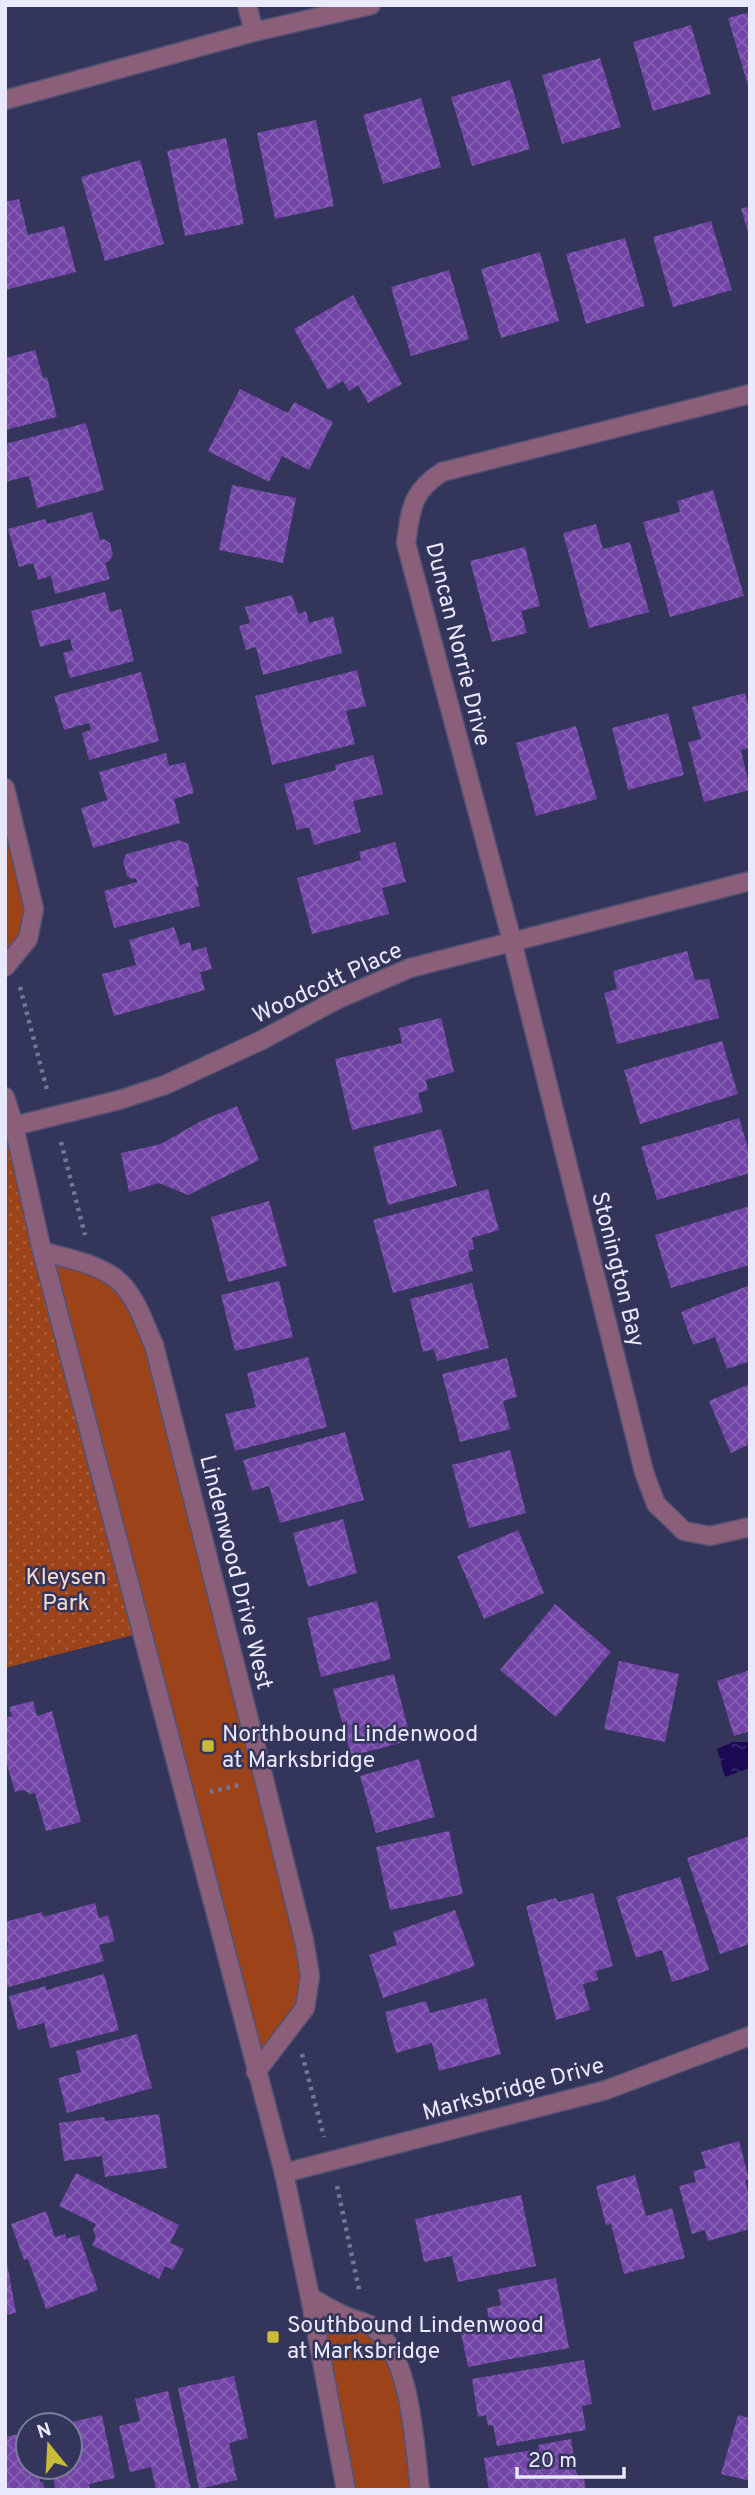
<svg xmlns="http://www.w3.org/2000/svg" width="755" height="2495" viewBox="0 0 755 2495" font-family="Overpass,sans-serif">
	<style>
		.green { fill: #9d4319 }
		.park { fill: url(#park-dots) }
		.water { fill: url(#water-ripples) }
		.building { fill: url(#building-cross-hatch) }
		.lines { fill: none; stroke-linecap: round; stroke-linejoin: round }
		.minor-casing { stroke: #515274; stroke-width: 21 }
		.tertiary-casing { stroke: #515274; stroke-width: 21 }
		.path { stroke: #757695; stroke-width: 4.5; stroke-dasharray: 3.5 5; stroke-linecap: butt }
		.minor { stroke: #8b5f7a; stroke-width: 18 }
		.tertiary { stroke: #8b5f7a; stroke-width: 18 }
		.poi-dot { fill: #caba3a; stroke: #34355a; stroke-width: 2.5 }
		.labels { text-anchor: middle; stroke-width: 5; stroke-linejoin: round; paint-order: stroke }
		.street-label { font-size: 23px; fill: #e8e9fd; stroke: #34355a }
		.park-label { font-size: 23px; fill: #f9dcd0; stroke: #34355a }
		.poi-label { font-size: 23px; fill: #e8e9fd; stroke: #34355a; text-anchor: start }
	</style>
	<defs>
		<pattern id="park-dots" width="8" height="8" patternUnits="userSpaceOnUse" patternTransform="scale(1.75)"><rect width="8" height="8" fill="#9d4319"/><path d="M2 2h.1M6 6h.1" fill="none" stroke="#ab5e3b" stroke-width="1.8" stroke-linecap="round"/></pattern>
		<pattern id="water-ripples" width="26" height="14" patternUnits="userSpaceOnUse" patternTransform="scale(1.75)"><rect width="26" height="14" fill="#1b0954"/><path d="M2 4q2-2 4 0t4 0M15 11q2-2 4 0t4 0" fill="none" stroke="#3c2d6e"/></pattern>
		<pattern id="building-cross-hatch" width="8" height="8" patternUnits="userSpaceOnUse" patternTransform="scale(1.75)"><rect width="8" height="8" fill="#7144a6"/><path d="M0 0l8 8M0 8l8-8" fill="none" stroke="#855fb3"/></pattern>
	</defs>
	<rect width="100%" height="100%" fill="#34355a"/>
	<path class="green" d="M5,788L34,909L5,967Z
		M42,1251L99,1268L142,1316L304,1940L305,2008L256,2072Z
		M310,2297L388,2345L420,2490H346Z"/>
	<path class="park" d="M5,1097L141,1633L5,1668Z"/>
	<path class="water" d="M733,1742H750V1768L725,1777L717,1749Z"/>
	<path class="building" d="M750,12V89H749L728,18Z
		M691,25L711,94L653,111L633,42Z
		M600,58L621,127L562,144L542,75Z
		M510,80L530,149L472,166L451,97Z
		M421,98L441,167L383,184L363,115Z
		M316,120L334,206L275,219L257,133Z
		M226,138L244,224L185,236L167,151Z
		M140,160L164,244L105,261L81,177Z
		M19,199L28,235L64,226L76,272L5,290V202Z
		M750,206V235H749L741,209Z
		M711,221L732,290L673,307L653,237Z
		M625,238L645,306L586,324L566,254Z
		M540,252L559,321L501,338L481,269Z
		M449,270L469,339L411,356L391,287Z
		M353,295L402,384L368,403L358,385L349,391L343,381L328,390L294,329Z
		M35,350L43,378L47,377L57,417L5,430V358Z
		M240,389L288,413L294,402L333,422L309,470L282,456L269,482L208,451Z
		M86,423L104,490L37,508L29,476L5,482V444Z
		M232,485L296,498L283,563L219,550Z
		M713,490L744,596L670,617L643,522L680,512L677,501Z
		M92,512L100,540L104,539L110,543L113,555L109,561L105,563L110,579L55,594L51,576L38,580L33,563L19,567L8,529L45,519L47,524Z
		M596,524L603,549L630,542L649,612L589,628L563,533Z
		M525,547L540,606L521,611L527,633L492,642L470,561Z
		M105,592L110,612L121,609L134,661L70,678L63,653L73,650L70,639L40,647L31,611Z
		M292,595L298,614L306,611L309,623L333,616L342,653L263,675L256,647L246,650L239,626L250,623L245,607Z
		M357,670L366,706L346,711L355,744L272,765L255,696Z
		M141,672L159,741L89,760L82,733L91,730L89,723L64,730L54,696Z
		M745,693L750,713V748L741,750L750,790L704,802L688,742L701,739L692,707Z
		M668,713L684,775L628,790L612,728Z
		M576,726L597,799L536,816L516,743Z
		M166,753L169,766L185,762L194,793L174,799L180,823L93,848L81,808L107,800L99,772Z
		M373,755L383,794L353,801L361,832L314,845L309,827L297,830L284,784L336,770L335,765Z
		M179,840L188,844L199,887H196L200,906L114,928L104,891L137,882L136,878L132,879L127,876L123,861L126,854Z
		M395,842L406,882L382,888L389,914L312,934L297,878L361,860L359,852Z
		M174,927L180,945L190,942L192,951L206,947L212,969L200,972L205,990L114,1016L102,974L136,965L129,940Z
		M687,951L695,980L709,979L719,1018L617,1044L604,993L617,989L613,971Z
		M441,1018L454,1072L426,1080L428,1090L418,1093L423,1112L352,1130L335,1059L402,1043L399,1028Z
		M722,1041L738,1094L640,1124L624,1070Z
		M237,1106L259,1160L188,1195L159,1183L129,1192L121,1153L161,1144L201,1121Z
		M739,1118L750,1155V1173L657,1200L641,1147Z
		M441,1129L457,1186L388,1205L373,1147Z
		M488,1189L499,1230L472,1238L474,1249L468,1251L473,1271L393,1293L373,1220Z
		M269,1201L287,1266L228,1282L211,1217Z
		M750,1206V1265L671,1288L655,1235Z
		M279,1281L293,1337L235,1351L221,1295Z
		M472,1283L489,1348L437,1361L434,1349L423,1352L410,1299Z
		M750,1285V1361L727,1369L715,1337L693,1345L681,1312Z
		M308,1357L327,1427L235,1451L225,1414L256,1407L247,1373Z
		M507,1358L517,1397L503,1401L510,1429L460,1442L442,1374Z
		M750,1384V1444L731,1453L709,1401Z
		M345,1432L364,1500L280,1523L269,1486L252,1491L243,1460Z
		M510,1450L526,1513L469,1528L452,1465Z
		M343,1519L357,1573L308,1587L293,1533Z
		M518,1530L544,1593L484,1619L457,1556Z
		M377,1601L391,1659L321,1677L307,1618Z
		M555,1604L611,1652L556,1717L500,1670Z
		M619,1661L679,1674L665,1742L604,1729Z
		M750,1670V1731L734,1736L717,1681Z
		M394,1674L411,1740L351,1756L333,1689Z
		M33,1701L37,1716L52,1711L81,1822L46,1831L35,1793L30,1794L24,1790L15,1792L5,1757V1718L12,1716L9,1707Z
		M419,1759L435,1817L376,1833L360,1776Z
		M449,1831L463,1894L390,1910L376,1847Z
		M750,1836V1944L720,1954L687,1858Z
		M680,1877L709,1970L672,1982L662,1950L636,1958L616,1897Z
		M593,1893L613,1966L596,1971L598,1980L583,1984L590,2010L556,2020L526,1906L556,1898L558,1902Z
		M95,1903L99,1918L108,1915L115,1941L99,1945L104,1961L5,1988V1946H8L5,1922L42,1912L43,1917Z
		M455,1910L475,1966L383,1998L369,1955L397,1945L393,1932Z
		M104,1974L119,2030L50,2048L44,2023L18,2030L9,1996L46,1986V1990Z
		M486,1998L501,2054L439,2071L432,2043L396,2053L385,2012L426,2001L430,2013Z
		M137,2034L152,2088L67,2113L58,2078L81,2072L76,2051Z
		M159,2114L167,2168L105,2177L102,2156L64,2161L59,2123L104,2117L105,2121Z
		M739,2141L749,2179L745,2180L750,2200V2229L708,2241L705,2230L692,2234L679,2186L696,2182L693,2171L706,2168L701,2152Z
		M76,2173L179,2225L170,2243L184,2249L173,2270L165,2266L159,2279L92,2245L96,2237L93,2230L96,2224L59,2206Z
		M635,2175L646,2216L672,2208L685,2258L624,2274L611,2224L606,2225L596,2186Z
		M521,2195L536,2266L458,2282L452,2256L424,2262L415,2219Z
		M46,2211L55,2237L65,2234L66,2239L79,2235L98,2290L46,2309L28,2259L24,2260L11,2224Z
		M7,2263L16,2313L5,2315V2264Z
		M556,2278L569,2348L468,2367L460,2328L489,2322L487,2308L501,2305L498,2289Z
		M584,2360L592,2404L582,2406L586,2430L497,2446L493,2425L488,2426L486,2415L478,2417L472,2379Z
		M234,2376L248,2438L229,2443L237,2480L199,2489L178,2388Z
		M168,2391L191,2490H156L151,2467L130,2472L119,2426L140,2421L135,2399Z
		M102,2415L115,2478L89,2484L90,2490H55L53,2467H70V2425L63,2424Z
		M738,2415L750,2418V2481L721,2474Z
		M28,2432V2467H37L40,2482H43L45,2490H5V2437Z
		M571,2439L577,2475L584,2479L586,2490H489L484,2458L539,2449L538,2445Z"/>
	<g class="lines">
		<g class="minor-casing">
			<path id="minor" d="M247,5L254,32
				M5,100L254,32L371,5
				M750,394L442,472C411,492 411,509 406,543L512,941L644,1472L656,1504L684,1531L710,1536L750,1527
				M5,788L34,909L28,939L5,967
				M14,1126L119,1100L165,1085L262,1040L338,999L410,968L750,881
				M42,1251C65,1258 95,1263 115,1278C135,1293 144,1323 154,1345L264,1779L304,1940L310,1976L305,2008L256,2072
				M284,2173L606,2090L750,2036
				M310,2297C322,2304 335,2312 348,2317C356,2321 367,2322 373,2327C412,2359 414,2443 420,2490"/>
		</g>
		<g class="tertiary-casing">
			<path id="tertiary" d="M5,1097L14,1126L42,1251L284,2173L310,2297L346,2490"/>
		</g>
		<path class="path" d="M20,987L47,1090
			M61,1142L85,1235
			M210,1792L239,1785
			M302,2054L324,2137
			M337,2186L360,2294"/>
		<use href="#minor" class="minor"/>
		<use href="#tertiary" class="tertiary"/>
	</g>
	<g class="poi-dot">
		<rect x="201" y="1739" width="14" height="14" rx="3.5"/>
		<rect x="266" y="2330" width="14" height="14" rx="3.5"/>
	</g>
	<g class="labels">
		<g class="street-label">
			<text transform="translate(459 644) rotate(76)" y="8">Duncan Norrie Drive</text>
			<text transform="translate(327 982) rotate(-25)" y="8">Woodcott Place</text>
			<text transform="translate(619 1269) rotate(76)" y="8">Stonington Bay</text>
			<text transform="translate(237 1572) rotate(76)" y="8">Lindenwood Drive West</text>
			<text transform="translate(513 2088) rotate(-15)" y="8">Marksbridge Drive</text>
		</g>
		<g class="park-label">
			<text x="66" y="1584">Kleysen<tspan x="66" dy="26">Park</tspan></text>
		</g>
		<g class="poi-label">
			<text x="222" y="1741">Northbound Lindenwood<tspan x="222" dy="26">at Marksbridge</tspan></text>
			<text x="287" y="2332">Southbound Lindenwood<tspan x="287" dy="26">at Marksbridge</tspan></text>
		</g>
	</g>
	<rect width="755" height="2495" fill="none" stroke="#e8e9fd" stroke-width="14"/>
	<g transform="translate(49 2446) rotate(342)"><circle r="33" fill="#34355a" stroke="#7c7d9b" stroke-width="2"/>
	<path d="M0-5L12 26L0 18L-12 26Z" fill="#caba3a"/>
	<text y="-10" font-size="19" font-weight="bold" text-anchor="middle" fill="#e8e9fd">N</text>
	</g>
	<path d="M517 2467v10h107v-10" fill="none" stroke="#e8e9fd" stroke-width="3.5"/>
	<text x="528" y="2467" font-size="21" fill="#e8e9fd" stroke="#34355a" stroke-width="5" paint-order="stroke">20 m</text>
</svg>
